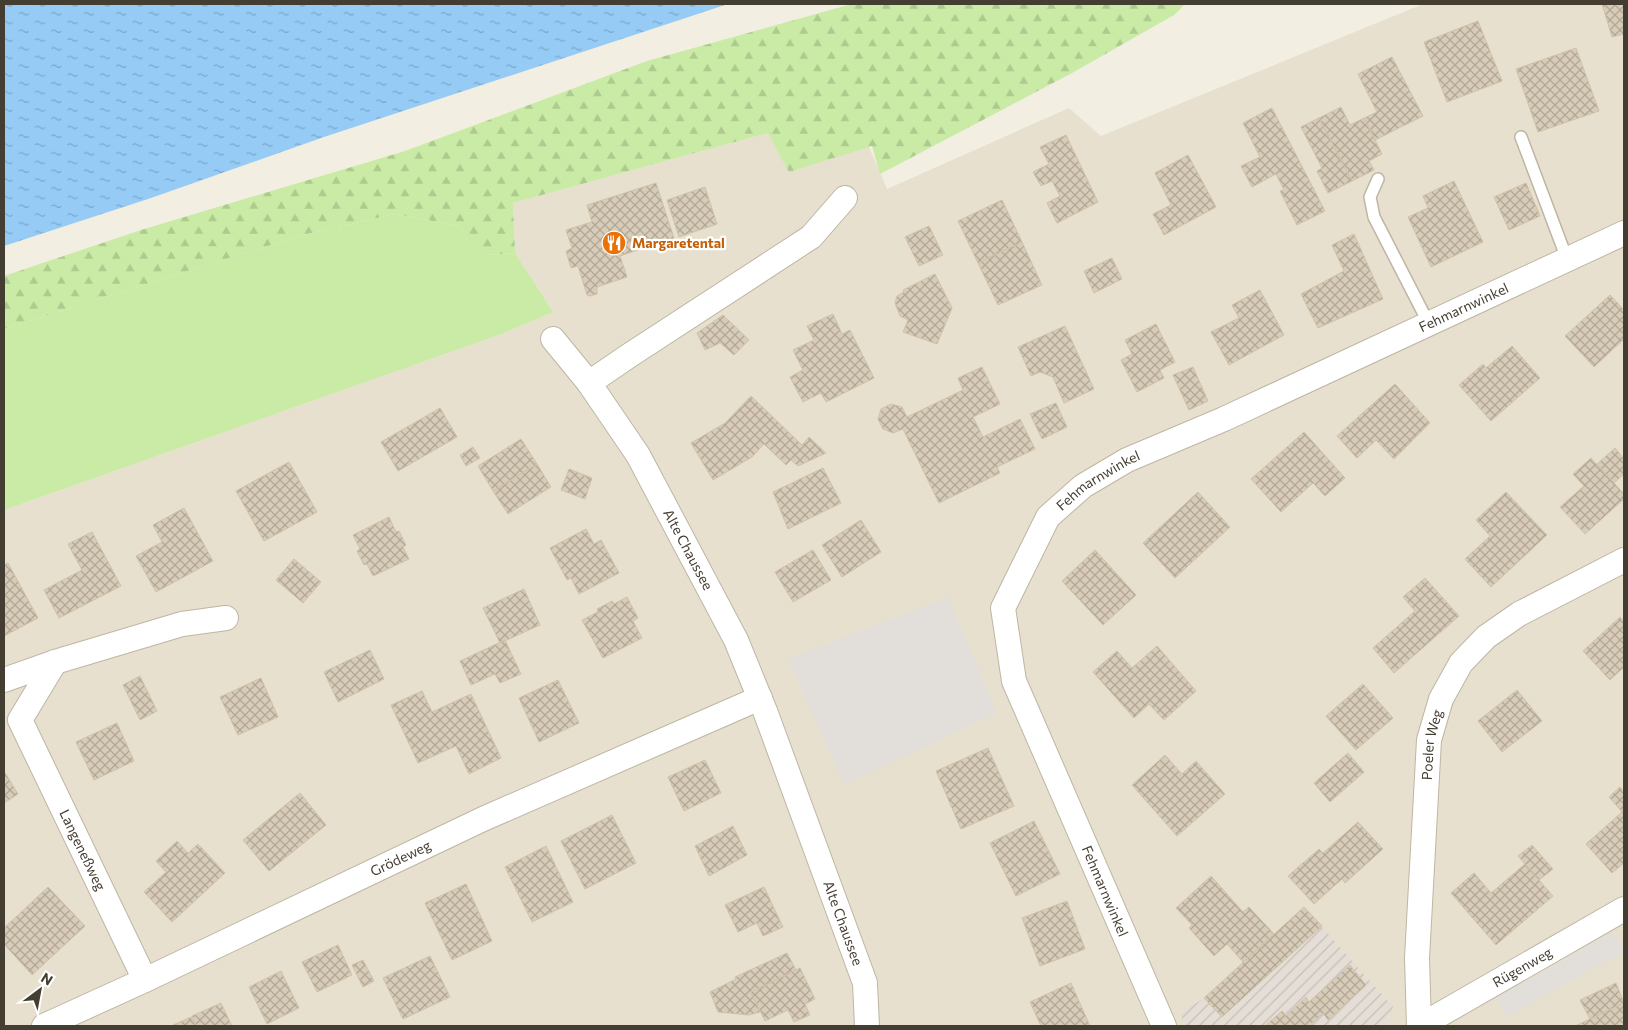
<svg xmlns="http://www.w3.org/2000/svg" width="1628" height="1030" viewBox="0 0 1628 1030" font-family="Commissioner,sans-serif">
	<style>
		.residential { fill: #e7e0ce }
		.industrial { fill: url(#industrial-furrows) }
		.forest { fill: url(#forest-firs) }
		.park { fill: #c9eba5 }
		.parking { fill: #e2dfda }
		.water { fill: url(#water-ripples) }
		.building { fill: url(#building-cross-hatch); stroke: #d0c2a8 }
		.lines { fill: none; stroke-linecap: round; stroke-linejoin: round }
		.lane-casing { stroke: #beb6a3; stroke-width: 14 }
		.street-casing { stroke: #beb6a3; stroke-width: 26 }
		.lane { stroke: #fff; stroke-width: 11 }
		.street { stroke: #fff; stroke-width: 24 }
		.labels { text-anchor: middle; stroke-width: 4.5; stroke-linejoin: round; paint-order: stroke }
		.food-label { font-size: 14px; font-weight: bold; fill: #c56008; stroke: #fff; text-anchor: start }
		.street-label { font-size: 14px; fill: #443d31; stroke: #fff }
	</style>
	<defs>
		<pattern id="industrial-furrows" width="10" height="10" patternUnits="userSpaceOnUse" patternTransform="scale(1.25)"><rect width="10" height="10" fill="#e4ded6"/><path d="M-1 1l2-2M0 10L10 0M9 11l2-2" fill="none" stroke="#c5bfb8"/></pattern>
		<pattern id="forest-firs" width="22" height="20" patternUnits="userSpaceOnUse" patternTransform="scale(1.25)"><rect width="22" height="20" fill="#c9eba5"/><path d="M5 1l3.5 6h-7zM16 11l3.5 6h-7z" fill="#aeca8e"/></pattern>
		<pattern id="water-ripples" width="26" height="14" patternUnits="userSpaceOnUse" patternTransform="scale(1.25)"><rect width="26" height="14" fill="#96cbf6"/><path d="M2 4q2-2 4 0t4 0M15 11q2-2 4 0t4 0" fill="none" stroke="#7ca6c8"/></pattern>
		<pattern id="building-cross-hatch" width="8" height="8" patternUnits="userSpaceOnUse" patternTransform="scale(1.25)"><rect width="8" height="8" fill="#d8ccb8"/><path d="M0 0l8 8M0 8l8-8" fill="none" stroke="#b1a796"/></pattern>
	</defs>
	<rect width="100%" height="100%" fill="#f2eee1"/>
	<path class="residential" d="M1423,4H1624V1026H4V510L499,335L553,312L515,253L513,203L771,132L868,145L887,189L1069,108L1101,136Z"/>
	<path class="industrial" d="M1304,907L1393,1007L1387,1023L1382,1026H1185L1180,1014L1204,998Z"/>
	<path class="forest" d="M852,4H1185L1174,15L1072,73L880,174L872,146L789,172L768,133L513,203L515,253L484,255L468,242L459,226L395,214L303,235L4,329V276L141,230L405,151L647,61Z"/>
	<path class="park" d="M395,214L459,226L468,242L484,255L515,253L553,312L499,335L4,510V329L303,235Z"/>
	<path class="parking" d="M948,597L997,713L844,785L788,659Z
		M1613,932L1624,951L1507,1017L1496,998Z"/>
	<path class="water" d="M4,4H728L324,137L151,198L4,246Z"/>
	<path class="building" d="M1602,4H1624V34L1612,37Z
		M1478,21L1502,81L1447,102L1424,42Z
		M1576,48L1599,111L1538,132L1516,69Z
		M1392,57L1423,116L1375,140L1364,118L1377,112L1358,74Z
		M1341,107L1350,125L1364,118L1382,154L1369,161L1374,170L1352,181L1319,118Z
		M1272,108L1325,211L1297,225L1280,191L1284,190L1276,174L1252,187L1241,166L1260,157L1243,123Z
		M1319,118L1352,181L1328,193L1317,171L1322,168L1301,127Z
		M1066,135L1098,202L1057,223L1047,203L1060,196L1052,181L1041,186L1033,172L1049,164L1040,147Z
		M1188,155L1216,207L1164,235L1153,214L1171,205L1155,173Z
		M1454,181L1483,242L1431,267L1408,217L1428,208L1423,196Z
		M656,183L674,238L620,256L627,277L597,287V294L590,296L587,295L578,266L571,268L566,251L572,248L566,230L592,222L587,205Z
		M1526,183L1540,216L1509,230L1494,197Z
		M705,187L717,224L679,237L667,200Z
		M1002,200L1022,242L978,263L958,221Z
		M929,226L943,255L919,266L905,237Z
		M1354,234L1383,299L1318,328L1301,294L1344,271L1332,245Z
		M1022,242L1042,285L998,305L978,263Z
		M1112,258L1122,279L1094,293L1084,271Z
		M935,274L952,308L937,344L903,332L908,320L900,316L895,303L897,296L904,292L903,290Z
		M1260,290L1284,335L1229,365L1211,332L1239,318L1232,305Z
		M1610,295L1624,310V339L1594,367L1565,336Z
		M833,314L842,334L850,330L874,378L826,402L821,393L803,402L790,377L803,370L793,350L814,340L807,326Z
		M723,315L749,340L734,355L720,343L705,350L697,333Z
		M1156,324L1175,362L1160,370L1164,378L1137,392L1121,360L1132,354L1125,340Z
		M1065,326L1094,389L1064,403L1053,377L1040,372L1031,376L1018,347Z
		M1512,346L1540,378L1491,421L1459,385L1483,364L1486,368Z
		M982,367L1000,404L973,417L983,437L1020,419L1035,449L997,467L1000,473L939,503L903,429L893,433L883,429L878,419L881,409L891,404L902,407L907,417L963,390L958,378Z
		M1193,367L1208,401L1189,410L1173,375Z
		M1395,384L1430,423L1394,459L1376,440L1357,458L1337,436Z
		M751,396L802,445L809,437L826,453L798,466L791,460L786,465L764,444L752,457L713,480L691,443L725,423Z
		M1056,403L1067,427L1042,439L1030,414Z
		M440,408L457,437L398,471L381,442Z
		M1304,432L1345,478L1325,496L1313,483L1281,512L1251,479Z
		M521,439L537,464L493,491L478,466Z
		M473,447L480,458L466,466L460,455Z
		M1615,448L1624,459V474L1614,483L1597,464Z
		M1591,458L1624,494V499L1585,534L1560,507L1584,486L1573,474Z
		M289,462L317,512L264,541L236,491Z
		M537,464L551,487L508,514L493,491Z
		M823,468L841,503L788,529L773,492Z
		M569,469L592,478L585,499L561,490Z
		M1198,492L1230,527L1175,578L1143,543Z
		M1506,492L1547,535L1491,587L1465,559L1490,536L1476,520Z
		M184,508L213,561L156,592L136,556L162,542L153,525Z
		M389,517L396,532L399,531L406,545L403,547L409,559L373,576L367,564L364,565L357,551L360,549L353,535Z
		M861,520L881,552L842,577L822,545Z
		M586,529L594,544L601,540L619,573L579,594L571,578L567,580L550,548Z
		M92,532L121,586L59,618L44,590L82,570L68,544Z
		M813,550L831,580L793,602L775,572Z
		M1095,550L1136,595L1103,625L1062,581Z
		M294,559L321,582L303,603L276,580Z
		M8,563L38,618L4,636V565Z
		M1425,578L1459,616L1394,673L1373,648L1415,611L1403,597Z
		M524,589L540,625L500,643L483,608Z
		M627,597L638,618L633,621L642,638L603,658L582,620L598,612L597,609L612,601L614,604Z
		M1620,617L1624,622V667L1610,680L1583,651Z
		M505,640L521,674L500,683L495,674L471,685L460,661Z
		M1157,646L1196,691L1164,720L1149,704L1134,718L1093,672L1117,651L1132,668Z
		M370,650L384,679L338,702L324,672Z
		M140,676L157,711L140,720L123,685Z
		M261,678L278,717L238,735L220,697Z
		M558,680L579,723L539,742L519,698Z
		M1363,684L1393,718L1356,750L1326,716Z
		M1517,690L1542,721L1502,752L1478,721Z
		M422,691L432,712L471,694L501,758L469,774L456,746L418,763L391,705Z
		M117,723L134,761L94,780L76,742Z
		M988,748L1014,806L961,829L936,771Z
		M1348,753L1364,772L1330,802L1314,783Z
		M1165,755L1182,774L1196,761L1225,794L1177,836L1132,785Z
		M705,760L721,793L684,811L668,777Z
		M4,771L18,794L4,803Z
		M1620,787L1624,792V814L1609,797Z
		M300,793L326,825L269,871L243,840Z
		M1622,812L1624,814V863L1612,873L1586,844Z
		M612,815L636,863L585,889L561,841Z
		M1034,821L1060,874L1016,896L990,843Z
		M1358,822L1383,849L1345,883L1342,879L1314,904L1288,876L1319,849L1323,853Z
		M733,826L747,855L709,876L695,846Z
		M177,841L188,853L198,844L225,873L172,922L144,892L166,872L156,861Z
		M1532,845L1553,869L1539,880L1518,856Z
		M546,846L573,902L532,922L505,867Z
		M1525,864L1553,896L1496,945L1451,893L1474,873L1491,893Z
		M1211,876L1243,912L1249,907L1274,934L1243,962L1227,944L1214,956L1189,928L1192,925L1176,908Z
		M466,884L492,941L452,960L425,903Z
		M48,887L85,926L32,975L4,944V928Z
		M764,887L783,927L763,936L757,923L738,932L725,905Z
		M1067,901L1085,949L1040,966L1022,918Z
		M1304,907L1322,926L1222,1017L1204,998Z
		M338,945L352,975L317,992L302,962Z
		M787,953L796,970L751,992L760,1012L749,1015L718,1012L710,992L736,979L735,977Z
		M430,956L450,997L403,1019L383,978Z
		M363,960L374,981L363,987L352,965Z
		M1350,965L1366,985L1328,1020L1323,1013L1309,1026H1265L1282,1011L1286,1016L1306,997L1309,1002Z
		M800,968L815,999L805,1004L810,1015L794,1022L788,1010L765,1021L751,992Z
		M281,971L299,1008L267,1024L249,987Z
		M1071,983L1090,1026H1041L1030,1002Z
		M1616,983L1624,1003L1590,1019L1580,1000Z
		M221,1003L232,1026H196L192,1016Z
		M1624,1003V1026H1575Z
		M191,1017L196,1026H171Z"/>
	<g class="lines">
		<g class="lane-casing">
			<path id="lane" d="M1521,137L1567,259
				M1378,179L1370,197L1374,217L1429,324"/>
		</g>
		<g class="street-casing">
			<g id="street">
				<path id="s1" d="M553,339L589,383L638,455L736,640L765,711L865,983L867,1026"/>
				<path d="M589,383L630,355L811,237L845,198"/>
				<path id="s2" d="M55,662L20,720L145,980"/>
				<path d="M4,680L55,662L182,624L226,618"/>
				<path id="s3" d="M44,1026L145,980L483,819L760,698"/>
				<path id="s4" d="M1164,1026L1014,681L1003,608L1048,517L1083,486L1127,460L1224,419L1624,233"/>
				<path id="s5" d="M1419,1026L1417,958L1429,740L1441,699L1461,663L1486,637L1519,614L1624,560"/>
				<path id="s6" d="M1420,1026L1624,909"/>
			</g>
		</g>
		<use href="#lane" class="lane"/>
		<use href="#street" class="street"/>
	</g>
	<defs>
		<g id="restaurant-disc" transform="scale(1.25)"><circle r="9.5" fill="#e8710a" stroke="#fff"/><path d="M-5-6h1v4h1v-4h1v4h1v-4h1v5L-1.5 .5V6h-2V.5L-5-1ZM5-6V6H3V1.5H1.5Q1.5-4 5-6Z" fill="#fff"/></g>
	</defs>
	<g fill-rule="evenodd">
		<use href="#restaurant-disc" x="614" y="243"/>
	</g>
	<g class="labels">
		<g class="food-label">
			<text x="632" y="248">Margaretental</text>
		</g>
		<g class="street-label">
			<text dy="5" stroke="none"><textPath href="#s4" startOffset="1019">Fehmarnwinkel</textPath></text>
			<text dy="5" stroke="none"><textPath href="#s4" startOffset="614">Fehmarnwinkel</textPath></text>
			<text dy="5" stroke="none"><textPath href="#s1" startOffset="251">Alte Chaussee</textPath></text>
			<text dy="5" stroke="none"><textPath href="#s5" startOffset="282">Poeler Weg</textPath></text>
			<text dy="5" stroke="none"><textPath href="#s2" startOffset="212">Langeneßweg</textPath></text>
			<text dy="5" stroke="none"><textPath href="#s3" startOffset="394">Grödeweg</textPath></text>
			<text transform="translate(1105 891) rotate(67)" y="5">Fehmarnwinkel</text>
			<text dy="5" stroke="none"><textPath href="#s1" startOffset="656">Alte Chaussee</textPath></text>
			<text dy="5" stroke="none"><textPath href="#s6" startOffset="118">Rügenweg</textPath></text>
		</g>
	</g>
	<rect width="1628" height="1030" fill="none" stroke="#443d31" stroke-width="10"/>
	<g transform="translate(40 990) rotate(32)" stroke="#ffffff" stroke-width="4" paint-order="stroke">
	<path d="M0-4L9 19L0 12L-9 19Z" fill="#443d31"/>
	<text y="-8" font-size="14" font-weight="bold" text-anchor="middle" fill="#443d31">N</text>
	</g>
</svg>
